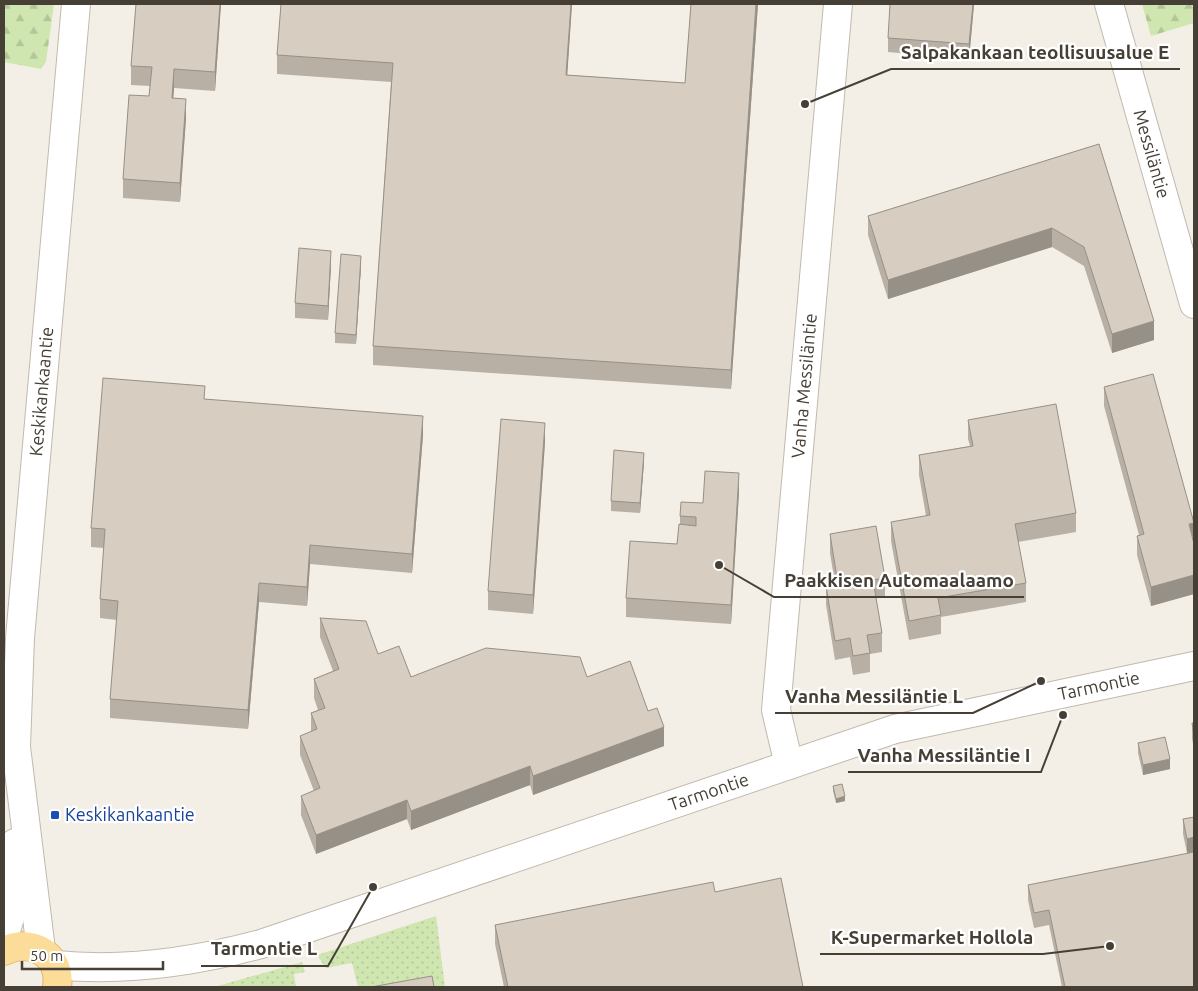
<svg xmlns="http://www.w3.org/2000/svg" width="1198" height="991" viewBox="0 0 1198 991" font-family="Ubuntu,sans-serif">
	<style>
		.grass { fill: url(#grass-dots) }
		.forest { fill: url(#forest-firs) }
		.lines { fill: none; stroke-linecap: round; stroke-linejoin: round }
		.minor-casing { stroke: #c1b9ad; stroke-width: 30 }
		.major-casing { stroke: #e0b968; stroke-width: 30 }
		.minor { stroke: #fff; stroke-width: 28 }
		.major { stroke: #fbdc98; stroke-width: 28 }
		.wall { fill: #b9b0a5 }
		.shaded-wall { fill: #969086 }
		.building { fill: #d7cdc0; stroke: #969086 }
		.transit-dot { fill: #1a4fb4; stroke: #fff; stroke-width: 2 }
		.labels { text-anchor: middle; stroke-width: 4.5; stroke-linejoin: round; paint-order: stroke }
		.street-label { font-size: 18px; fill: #463f36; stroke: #fff }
		.transit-label { font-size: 18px; fill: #164399; stroke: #fff; text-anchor: start }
		.leader { fill: none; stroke: #463f36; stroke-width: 2 }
		.callout-dot { fill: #463f36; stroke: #fff; stroke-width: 2 }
		.callout-label { font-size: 19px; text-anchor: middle; font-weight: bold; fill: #463f36; stroke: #fff; stroke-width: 4.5; stroke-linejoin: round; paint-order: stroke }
	</style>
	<defs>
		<pattern id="grass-dots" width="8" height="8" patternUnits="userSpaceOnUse" patternTransform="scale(1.25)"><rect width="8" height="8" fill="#d0e6b1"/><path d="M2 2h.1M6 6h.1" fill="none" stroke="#b4c699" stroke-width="1.8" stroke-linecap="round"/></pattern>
		<pattern id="forest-firs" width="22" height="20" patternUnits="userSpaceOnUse" patternTransform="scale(1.25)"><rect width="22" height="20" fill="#d0e6b1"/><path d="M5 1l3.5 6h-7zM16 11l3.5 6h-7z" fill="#b4c699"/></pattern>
	</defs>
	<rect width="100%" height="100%" fill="#f3efe7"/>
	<path class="grass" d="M436,916L445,987H358L352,963L326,968L317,955Z
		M302,962L305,972L294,974L296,987H214Z"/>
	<path class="forest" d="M4,4H54L46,62L41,69L4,62Z
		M1142,4H1194V23L1151,36Z"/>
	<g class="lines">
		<g class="minor-casing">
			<g id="minor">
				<path id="s1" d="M1109,4L1194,304"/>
				<path id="s2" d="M789,765L776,710L838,4"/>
				<path d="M4,937L11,914L15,843"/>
				<path id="s3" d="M41,950L16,747L20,638L76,4"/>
				<path id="s4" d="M55,965C124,972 194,962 261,944L895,729L1194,666"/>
			</g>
		</g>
		<g class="major-casing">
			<path id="major" d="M4,951C31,937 62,955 57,987"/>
		</g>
		<use href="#minor" class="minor"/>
		<use href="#major" class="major"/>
	</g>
	<path class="wall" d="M136,4H221L215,91L174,88L173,98L186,118L180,202L123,198V179L149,96L150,86L131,85V66Z
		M281,4H572L567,75L685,83L691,4H758L731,389L373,365V346L391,82L277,74V55Z
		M974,4L969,59L888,52V38Z
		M1099,144L1154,340L1112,353L1084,266L1052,247L888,299L868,235V216Z
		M331,265L328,320L295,318V303Z
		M361,266L356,344L335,343V333Z
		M1104,387L1194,542V594L1151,606L1137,555V536L1139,535L1104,406Z
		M205,399L423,435L412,573L310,564L307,606L259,602L248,729L110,718V699L117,620L100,618V599L104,548L91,547V528Z
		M968,420L1076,513V532L1018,542L1026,583V602L941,617V634L909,640L891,541V522L926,516L919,475V455L970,446L968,439Z
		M545,442L533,614L488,610V591Z
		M644,462L640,513L611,511V501Z
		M739,492L731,624L626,617V598L677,544L680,524V516L703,503Z
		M830,534L885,578V597L876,598L882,633V652L870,654V672L853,675L850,657L835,660L826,605V586L835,584L830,553Z
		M320,618L378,654L411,677H587L648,711L664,746L533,795L530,785L411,830L407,819L316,854L301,815V796L314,791L300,755V736L311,732V713L318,710L314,698V679L333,671L320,637Z
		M1192,723H1194V750L1192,738Z
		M1138,743L1170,769L1143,775L1138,753Z
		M833,786L845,801L836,803L833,791Z
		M1194,817V852L1187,853L1183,834V819Z
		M1028,885L1194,987H1062L1049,925L1034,928L1028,900Z
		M715,892L803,987H504L495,944V925Z"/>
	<path class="shaded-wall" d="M220,4H221L215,91V72Z
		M571,4H572L566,94V75Z
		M756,4H758L731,389V370Z
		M973,4H974V5L969,59V44Z
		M174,69V88L172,117V98Z
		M186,99V118L180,202V183Z
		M1052,228V247L888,299V280Z
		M331,251V265L328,320V306Z
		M361,256V266L356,344V335Z
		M1154,321V340L1112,353V334Z
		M423,416V435L412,573V554Z
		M545,423V442L533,614V595Z
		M644,453V462L640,513V503Z
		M739,473V492L731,624V605Z
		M1194,523V542L1189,524Z
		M310,545V564L307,606V587Z
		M1194,575V594L1151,606V587Z
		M259,583V602L248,729V710Z
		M664,727V746L533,795V776Z
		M1170,759V769L1143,775V765Z
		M530,766V785L411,830V811Z
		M845,796V801L836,803V799Z
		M407,800V819L316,854V835Z
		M1194,837V852L1187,853V839Z"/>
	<path class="building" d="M136,4H220L215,72L174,69L172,98L186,99L180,183L123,179L129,95L149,96L152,67L131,66Z
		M281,4H571L566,75L685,83L691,4H756L731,370L373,346L393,63L277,55Z
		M890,4H973L969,44L888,38Z
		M1099,144L1154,321L1112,334L1084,247L1052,228L888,280L868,216Z
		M299,248L331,251L328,306L295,303Z
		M341,254L361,256L356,335L335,333Z
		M1153,374L1194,523L1189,524L1194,544V575L1151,587L1137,536L1144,534L1104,387Z
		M103,378L205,386L204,399L423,416L412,554L310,545L307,587L259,583L248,710L110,699L118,601L100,599L105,529L91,528Z
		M1056,404L1076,513L1015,524L1026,583L938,598L941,615L909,621L891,522L930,515L919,455L973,446L968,420Z
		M501,419L545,423L533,595L488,591Z
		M614,450L644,453L640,503L611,501Z
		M705,471L739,473L731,605L626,598L630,541L677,544L679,524L696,526V517L680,516L681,502L703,503Z
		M876,526L885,578L873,580L882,633L867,635L870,653L853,656L850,638L835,641L826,586L838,584L830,534Z
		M320,618L366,621L378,654L399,646L411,677L486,648L580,657L587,677L630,661L648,711L657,708L664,727L533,776L530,766L411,811L407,800L316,835L301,796L320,788L300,736L317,729L311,713L325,708L314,679L339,669Z
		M1192,723H1194V736Z
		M1165,737L1170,759L1143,765L1138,743Z
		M842,784L845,796L836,799L833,786Z
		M1194,817V837L1187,839L1183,819Z
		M1194,852V987H1065L1049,910L1034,913L1028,885Z
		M781,878L803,987H508L495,925L713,882L715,892Z
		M432,976L434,987H371Z"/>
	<rect class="transit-dot" x="50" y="810" width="10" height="10" rx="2.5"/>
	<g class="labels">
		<g class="street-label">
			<text dy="6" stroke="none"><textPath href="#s1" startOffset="156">Messiläntie</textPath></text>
			<text dy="6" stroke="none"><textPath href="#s2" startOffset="382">Vanha Messiläntie</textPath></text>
			<text dy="6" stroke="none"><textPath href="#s3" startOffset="561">Keskikankaantie</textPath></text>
			<text dy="6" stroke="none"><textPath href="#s4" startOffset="1086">Tarmontie</textPath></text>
			<text dy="6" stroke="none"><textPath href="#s4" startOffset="681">Tarmontie</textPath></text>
		</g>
		<g class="transit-label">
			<text x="65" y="821">Keskikankaantie</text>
		</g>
	</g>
	<path class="leader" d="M805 104L891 69H1180M719 565L774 597H1024M1041 681L973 713H775M1063 715L1041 772H848M1110 946L1043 954H820M373 887L328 966H201"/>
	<g class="callout-dot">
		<circle cx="805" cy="104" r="5"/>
		<circle cx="719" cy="565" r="5"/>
		<circle cx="1041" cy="681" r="5"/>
		<circle cx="1063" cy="715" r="5"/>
		<circle cx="1110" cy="946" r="5"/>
		<circle cx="373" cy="887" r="5"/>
	</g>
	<g class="callout-label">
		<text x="1035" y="59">Salpakankaan teollisuusalue E</text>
		<text x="899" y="587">Paakkisen Automaalaamo</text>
		<text x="874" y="703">Vanha Messiläntie L</text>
		<text x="944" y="762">Vanha Messiläntie I</text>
		<text x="932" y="944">K-Supermarket Hollola</text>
		<text x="264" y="955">Tarmontie L</text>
	</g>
	<rect width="1198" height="991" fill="none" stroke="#463f36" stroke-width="10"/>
	<path d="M22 961v8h141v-8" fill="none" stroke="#463f36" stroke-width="2.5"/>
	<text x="30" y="961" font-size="15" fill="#463f36" stroke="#ffffff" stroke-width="4" paint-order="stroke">50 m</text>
</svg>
